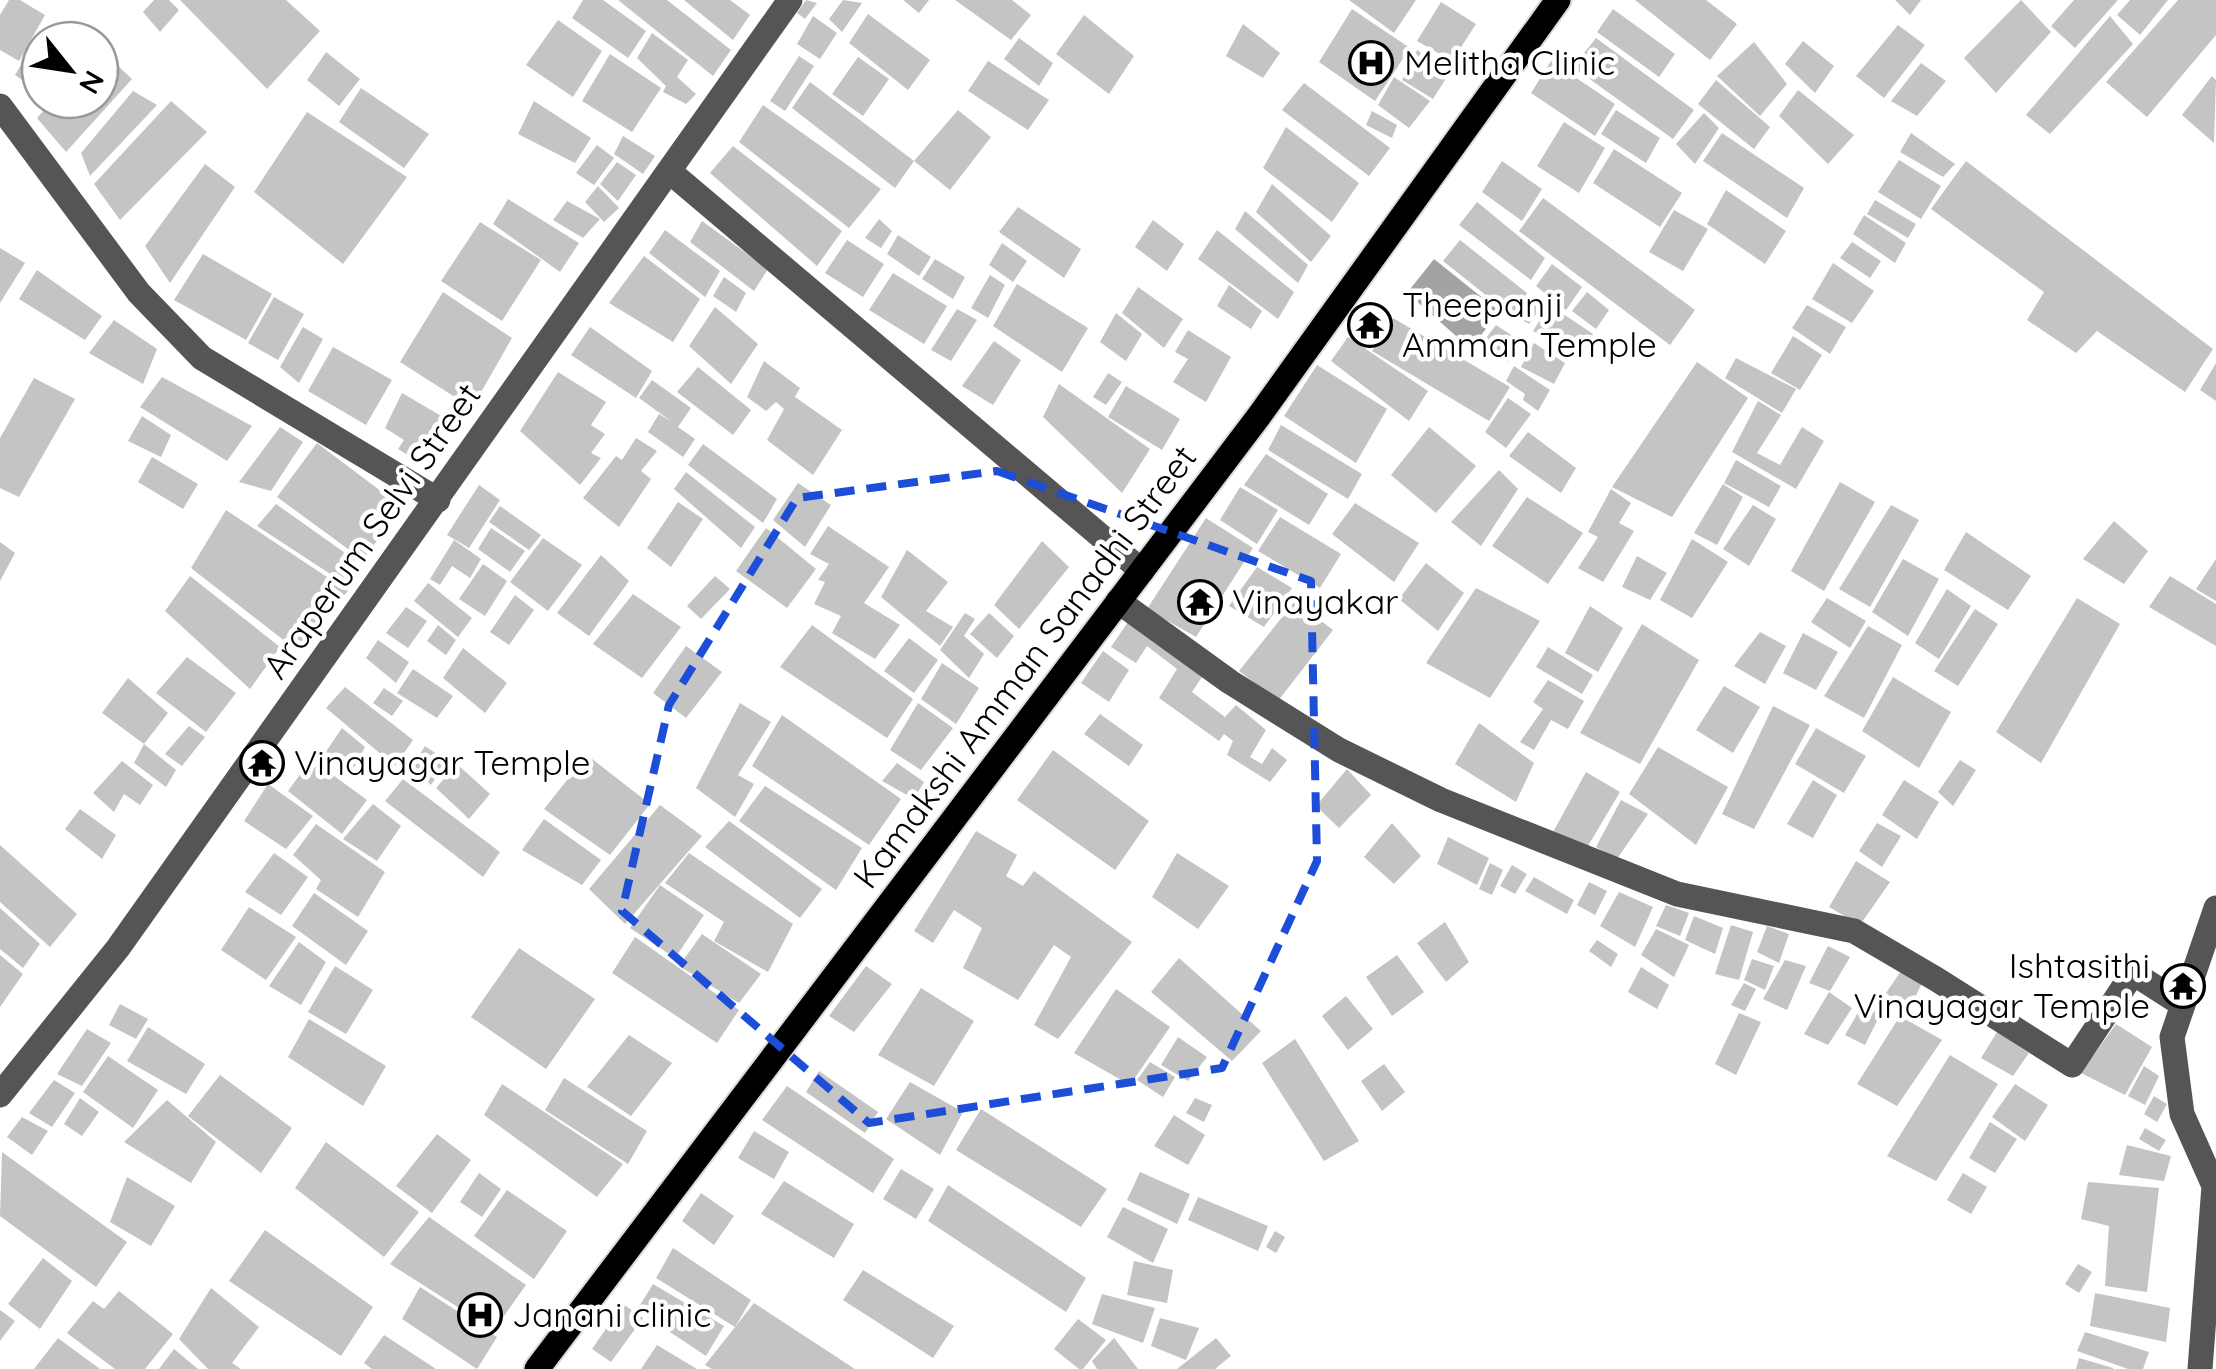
<svg xmlns="http://www.w3.org/2000/svg" width="2216" height="1369" viewBox="0 0 2216 1369" font-family="Quicksand,sans-serif">
	<style>
		.water { fill: #a3a3a3 }
		.building { fill: #c4c4c4 }
		.lines { fill: none; stroke-linecap: round; stroke-linejoin: round }
		.major-casing { stroke: #dbdbdb; stroke-width: 29 }
		.minor { stroke: #555; stroke-width: 25 }
		.major { stroke: #000; stroke-width: 25 }
		.marked { fill: none; stroke: #1d4ed8; stroke-width: 8; stroke-dasharray: 20 12; stroke-linejoin: round }
		.labels { text-anchor: middle; stroke-width: 9; stroke-linejoin: round; paint-order: stroke }
		.poi-label { font-size: 35px; fill: #000; stroke: #fff; text-anchor: start }
		.street-label { font-size: 35px; fill: #000; stroke: #fff }
	</style>
	<rect width="100%" height="100%" fill="#fff"/>
	<path class="water" d="M1434,259L1499,311L1471,349L1407,293Z"/>
	<path class="building" d="M9,0H20L45,15L19,61L0,50V15Z
		M154,0H169L179,10L160,32L143,12Z
		M180,0H286L320,31L267,89Z
		M583,0H603L646,31L628,58L572,18Z
		M618,0H667L731,50L713,76Z
		M684,0H730L750,15L733,40Z
		M806,0L817,3L805,19L797,13Z
		M843,0L862,3L842,32L829,19Z
		M903,0H929L919,13Z
		M955,0H1012L1031,15L1011,40Z
		M1349,0H1416L1394,33Z
		M1635,0H1706L1737,24L1710,60Z
		M1895,0H1921L1910,15Z
		M2021,0L2051,32L1996,93L1964,58Z
		M2074,0H2118L2075,48L2051,26Z
		M2130,0H2168L2140,35L2117,15Z
		M2178,0H2216V35L2147,117L2106,82Z
		M1441,2L1476,24L1452,61L1417,41Z
		M1352,9L1410,48L1375,101L1319,62Z
		M1613,9L1675,54L1659,77L1597,32Z
		M868,14L930,60L908,90L849,43Z
		M1084,15L1134,56L1109,94L1056,54Z
		M813,16L837,33L820,59L797,44Z
		M2110,16L2133,44L2050,134L2026,115Z
		M558,20L602,51L573,97L526,65Z
		M1243,24L1280,53L1263,78L1226,56Z
		M1898,25L1925,45L1884,98L1856,76Z
		M652,33L688,60L677,77L696,94L686,104L663,92L666,86L637,58Z
		M1019,38L1053,63L1039,86L1004,59Z
		M1596,38L1694,110L1673,139L1573,67Z
		M36,39L40,42V81L35,89L15,75Z
		M1803,41L1834,66L1815,93L1785,64Z
		M1754,42L1787,84L1760,116L1717,76Z
		M100,49L132,79L66,152L37,118L53,100H100Z
		M1417,50L1450,72L1433,99L1402,80Z
		M326,52L360,79L339,106L307,80Z
		M610,54L661,88L632,132L582,101Z
		M799,56L814,66L785,111L770,101Z
		M858,57L889,79L863,116L832,94Z
		M988,61L1049,100L1028,130L968,91Z
		M1551,61L1615,104L1595,136L1531,93Z
		M1921,63L1946,81L1917,116L1891,101Z
		M2212,76L2216,80L2214,143L2182,115Z
		M1394,77L1430,101L1409,128L1378,105Z
		M1716,80L1770,127L1754,149L1698,104Z
		M810,82L914,161L895,188L792,108Z
		M1304,83L1390,148L1369,176L1282,110Z
		M361,88L429,134L404,168L339,122Z
		M1798,90L1854,135L1828,164L1779,116Z
		M133,91L157,105L90,176L81,153Z
		M171,101L207,132L120,220L94,184Z
		M534,101L591,138L575,163L518,134Z
		M763,105L881,189L849,228L739,142Z
		M958,110L991,137L950,190L914,161Z
		M1616,110L1660,138L1646,163L1601,134Z
		M1372,111L1397,125L1392,138L1366,125Z
		M307,112L407,177L343,264L254,192Z
		M1704,113L1719,128L1695,164L1676,144Z
		M1564,122L1605,148L1579,193L1537,166Z
		M1286,127L1359,183L1332,222L1263,168Z
		M1722,133L1804,188L1787,218L1703,161Z
		M1911,133L1955,164L1943,177L1900,152Z
		M623,136L655,156L643,174L614,154Z
		M597,145L614,158L594,185L576,173Z
		M733,146L842,231L817,266L710,173Z
		M1614,149L1682,193L1660,227L1593,183Z
		M1899,160L1941,186L1921,219L1878,192Z
		M1502,161L1542,189L1522,221L1482,192Z
		M1966,161L2213,349L2185,392L2097,331L2076,353L2027,320L2044,292L1931,209Z
		M617,162L636,175L618,201L600,184Z
		M205,164L235,187L170,283L145,246Z
		M1272,184L1331,236L1311,262L1256,212Z
		M598,186L619,208L604,222L585,202Z
		M1726,190L1786,231L1765,264L1707,224Z
		M1543,198L1695,310L1670,345L1519,231Z
		M508,199L579,243L560,272L493,224Z
		M1875,200L1916,224L1908,238L1867,214Z
		M567,201L600,219L583,238L553,220Z
		M1477,202L1545,258L1531,280L1459,225Z
		M1018,207L1081,249L1064,278L999,232Z
		M1674,210L1708,229L1683,271L1649,252Z
		M1245,211L1308,265L1298,283L1235,229Z
		M1864,215L1906,243L1895,263L1853,234Z
		M879,219L892,231L881,248L865,238Z
		M1153,220L1184,244L1167,271L1135,247Z
		M702,221L768,269L754,291L690,242Z
		M480,222L541,260L502,321L441,281Z
		M665,230L720,271L705,297L649,253Z
		M1217,230L1294,292L1278,319L1198,259Z
		M898,235L931,257L919,276L887,254Z
		M847,240L884,264L863,297L825,273Z
		M1460,240L1527,293L1512,316L1443,261Z
		M1852,242L1881,261L1870,278L1840,258Z
		M1002,243L1027,261L1013,282L989,265Z
		M0,248L25,263L0,303Z
		M203,254L272,294L246,340L174,300Z
		M644,256L700,299L673,342L609,303Z
		M935,259L965,277L953,299L922,279Z
		M1833,263L1874,291L1852,323L1812,299Z
		M1552,264L1582,287L1566,310L1536,286Z
		M37,270L102,316L85,340L19,299Z
		M893,273L947,306L924,344L869,310Z
		M990,275L1005,285L988,318L971,308Z
		M724,277L746,293L736,312L713,296Z
		M1017,284L1088,328L1062,372L993,326Z
		M1229,285L1262,311L1251,329L1217,306Z
		M1138,287L1183,319L1164,348L1122,313Z
		M443,292L512,338L472,408L400,362Z
		M1587,292L1609,310L1596,329L1572,311Z
		M1531,296L1544,303L1529,324L1516,317Z
		M274,297L304,314L278,360L248,343Z
		M1375,304L1387,313L1370,340L1357,332Z
		M1550,305L1593,334L1579,360L1533,331Z
		M1807,305L1846,327L1830,354L1792,328Z
		M715,307L758,344L731,384L689,346Z
		M957,309L977,320L951,361L931,350Z
		M1116,313L1142,334L1126,361L1100,342Z
		M1393,318L1510,387L1489,421L1372,351Z
		M114,320L157,349L143,384L89,353Z
		M1496,325L1522,342L1508,362L1483,342Z
		M303,327L323,339L299,383L280,367Z
		M590,327L652,371L636,398L571,355Z
		M1188,330L1231,357L1206,402L1173,382L1188,359L1175,352Z
		M1793,336L1822,355L1800,390L1771,373Z
		M1348,337L1428,391L1409,421L1331,361Z
		M994,341L1021,360L993,405L962,386Z
		M1534,343L1565,363L1554,384L1521,367Z
		M333,347L392,380L366,425L308,391Z
		M1736,358L1796,389L1782,413L1725,378Z
		M764,361L800,388L795,397L842,430L813,475L767,440L784,409L776,402L766,411L747,397Z
		M1697,362L1748,398L1672,517L1612,487Z
		M2216,363V401L2200,390Z
		M1317,365L1387,409L1356,463L1284,416Z
		M1514,366L1550,390L1538,411L1523,400L1525,394L1506,381Z
		M698,367L751,410L733,435L677,392Z
		M558,372L606,402L591,425L605,434L591,453L601,458L580,485L520,431Z
		M1108,373L1122,382L1106,405L1093,397Z
		M162,377L252,426L227,461L140,407Z
		M34,378L75,399L19,497L0,488V438Z
		M652,380L691,408L678,427L695,439L683,457L648,432L659,414L672,422L639,398Z
		M1059,384L1150,449L1122,493L1043,417Z
		M1126,386L1180,419L1162,450L1108,417Z
		M402,393L448,420L421,463L398,449L404,440L385,428Z
		M1508,398L1531,414L1506,448L1485,432Z
		M1758,401L1781,415L1757,453L1780,465L1802,427L1824,441L1796,489L1732,452Z
		M142,416L171,435L161,457L128,441Z
		M1281,425L1362,474L1348,499L1268,450Z
		M280,427L303,442L271,491L239,482Z
		M1429,427L1476,466L1436,513L1391,475Z
		M1528,432L1576,468L1561,493L1509,456Z
		M636,438L657,451L641,471L651,479L619,527L583,498L616,456L622,460Z
		M317,443L398,504L397,513L363,560L277,497Z
		M703,444L777,499L763,523L688,465Z
		M1266,454L1328,494L1309,525L1244,485Z
		M152,457L198,484L183,509L138,482Z
		M1736,460L1781,486L1769,507L1724,483Z
		M1499,470L1518,489L1481,546L1451,522Z
		M686,472L755,527L741,548L674,489Z
		M1840,482L1875,502L1824,591L1791,571Z
		M798,483L831,505L805,547L773,520Z
		M1723,484L1743,497L1717,545L1694,533Z
		M479,485L500,500L469,548L447,535Z
		M1240,487L1278,510L1257,544L1220,520Z
		M1611,489L1631,503L1619,523L1634,531L1603,582L1578,568L1598,537L1588,532Z
		M1527,497L1583,533L1548,584L1492,546Z
		M678,502L703,519L671,567L647,548Z
		M1355,503L1419,543L1394,582L1332,534Z
		M276,504L355,560L341,581L257,526Z
		M1753,505L1776,519L1749,566L1723,549Z
		M1891,505L1919,520L1870,607L1839,589Z
		M500,506L541,535L529,550L489,522Z
		M226,510L348,591L295,649L191,568Z
		M1280,517L1341,554L1320,588L1258,551Z
		M1206,518L1253,548L1196,637L1147,609Z
		M2114,521L2148,551L2124,584L2083,559Z
		M828,526L889,567L864,603L900,625L875,659L832,633L841,616L814,604L825,582L818,580L829,564L810,554Z
		M491,528L525,551L510,572L478,549Z
		M766,528L816,569L787,608L736,571Z
		M1966,532L2031,576L2008,610L1944,570Z
		M543,538L582,565L548,611L510,582Z
		M1692,539L1728,562L1692,618L1660,600Z
		M454,540L481,559L470,578L452,566L440,585L430,579Z
		M1042,541L1069,567L1019,629L994,605Z
		M0,542L15,553L0,581Z
		M907,550L948,582L926,611L953,627L940,646L881,597Z
		M601,555L629,581L589,636L557,613Z
		M1637,556L1667,573L1650,600L1622,587Z
		M1903,559L1939,579L1908,636L1872,612Z
		M2216,559V601L2196,589Z
		M1426,563L1464,593L1438,631L1399,599Z
		M483,564L507,581L485,616L459,599Z
		M1257,567L1292,588L1264,627L1229,606Z
		M190,576L280,647L250,689L165,611Z
		M715,576L730,589L701,619L687,606Z
		M2170,576L2216,604V646L2149,607Z
		M428,583L472,618L458,637L414,601Z
		M1476,588L1540,621L1490,698L1426,663Z
		M1947,589L1971,606L1939,659L1915,643Z
		M633,594L681,627L642,678L593,644Z
		M515,595L534,610L509,645L490,632Z
		M1827,598L1866,621L1850,648L1811,622Z
		M2077,598L2120,624L2041,763L1996,732Z
		M1295,601L1333,630L1278,701L1239,671Z
		M1590,606L1623,628L1598,672L1565,653Z
		M406,607L427,621L408,648L386,633Z
		M1975,609L1998,624L1958,686L1934,671Z
		M965,613L975,619L964,636L984,654L969,678L940,650Z
		M989,613L1014,636L997,658L970,634Z
		M1132,616L1206,671L1192,692L1225,717L1236,705L1266,730L1250,757L1262,764L1272,748L1287,760L1270,782L1227,755L1233,741L1224,734L1219,741L1159,698L1177,669L1147,646L1136,663L1111,647Z
		M1642,624L1699,660L1640,764L1580,733Z
		M438,625L456,640L446,655L427,641Z
		M812,625L913,699L887,738L780,667Z
		M1868,626L1902,645L1864,718L1824,696Z
		M1760,632L1786,646L1765,684L1734,666Z
		M1803,633L1838,652L1816,690L1783,673Z
		M909,638L938,660L914,693L884,671Z
		M378,640L409,662L396,683L366,658Z
		M686,646L722,672L686,718L653,693Z
		M1548,647L1593,675L1582,694L1536,667Z
		M463,648L507,683L485,713L443,678Z
		M1103,651L1129,670L1109,702L1081,683Z
		M187,657L236,693L206,732L156,693Z
		M942,663L979,688L956,724L921,699Z
		M413,669L453,696L437,718L397,693Z
		M1893,677L1951,712L1919,768L1862,731Z
		M128,678L168,713L144,744L176,770L166,787L134,763L144,744L102,713Z
		M1548,680L1584,701L1568,729L1551,720L1534,750L1520,742L1543,709L1533,702Z
		M1724,686L1760,707L1733,753L1696,730Z
		M345,687L413,740L395,766L326,708Z
		M384,688L403,701L392,716L373,703Z
		M740,703L771,722L738,775L754,784L735,817L696,788Z
		M918,703L953,728L921,770L890,750Z
		M1773,706L1810,725L1754,829L1722,814Z
		M1100,714L1143,745L1129,766L1084,734Z
		M782,715L901,799L869,845L752,766Z
		M1479,723L1534,763L1516,802L1455,764Z
		M189,726L205,737L182,766L165,754Z
		M342,728L365,747L351,773L323,756Z
		M1816,728L1866,756L1844,793L1795,764Z
		M425,746L447,761L431,785L412,766Z
		M1658,747L1728,787L1696,845L1629,794Z
		M1053,750L1149,821L1115,870L1017,800Z
		M587,755L650,804L610,855L544,809Z
		M311,759L367,800L342,834L288,791Z
		M1960,760L1976,770L1953,806L1938,792Z
		M122,761L153,785L140,805L124,794L114,812L93,793Z
		M897,763L924,782L914,799L882,781Z
		M457,764L490,794L469,819L436,788Z
		M1347,769L1371,795L1339,828L1316,806Z
		M1586,772L1620,792L1585,851L1552,834Z
		M403,779L500,852L483,877L385,801Z
		M1813,780L1837,795L1813,838L1787,824Z
		M1904,780L1939,802L1917,839L1882,815Z
		M268,784L313,816L286,849L244,821Z
		M765,786L862,848L836,890L739,821Z
		M1621,800L1648,814L1617,859L1596,847Z
		M373,804L401,826L377,861L343,839Z
		M660,805L702,836L625,924L589,889Z
		M80,809L116,835L102,859L65,829Z
		M544,819L601,860L582,885L522,850Z
		M729,821L822,889L800,918L705,847Z
		M1392,823L1421,856L1394,884L1364,857Z
		M1877,823L1901,836L1882,867L1859,851Z
		M316,824L385,872L358,917L316,889L321,880L293,855Z
		M976,831L1017,855L1006,876L1023,886L1034,871L1132,942L1058,1039L1034,1025L1071,957L1054,945L1018,1000L963,968L982,928L954,910L933,943L914,931Z
		M1448,837L1489,858L1477,885L1437,864Z
		M0,845L77,914L50,947L0,902Z
		M274,853L308,877L281,915L245,892Z
		M689,853L793,924L768,972L714,941L724,922L665,883Z
		M1177,853L1229,886L1198,929L1152,897Z
		M1856,861L1890,882L1860,925L1829,907Z
		M1490,863L1503,870L1492,895L1479,889Z
		M1512,865L1527,874L1515,894L1500,886Z
		M1534,877L1574,900L1567,914L1525,891Z
		M1589,882L1607,891L1595,915L1577,905Z
		M660,885L704,915L675,958L630,928Z
		M1619,892L1653,907L1635,947L1600,926Z
		M314,893L368,931L346,965L292,926Z
		M1666,905L1689,913L1680,936L1656,926Z
		M249,907L296,937L266,980L221,950Z
		M0,908L40,944L23,968L0,949Z
		M1694,916L1723,928L1715,954L1685,940Z
		M1445,922L1469,962L1446,982L1417,943Z
		M1731,925L1753,932L1739,980L1715,974Z
		M1767,926L1789,934L1779,963L1757,952Z
		M1656,929L1689,945L1674,977L1641,955Z
		M702,934L761,974L739,1003L679,966Z
		M635,937L739,1010L717,1043L612,973Z
		M1597,940L1618,954L1611,967L1589,951Z
		M299,942L326,962L301,1005L269,986Z
		M1828,946L1850,957L1830,991L1809,983Z
		M519,948L595,999L546,1069L471,1017Z
		M0,955L23,974L0,1007Z
		M1397,955L1424,992L1392,1016L1366,977Z
		M1179,958L1261,1031L1232,1061L1151,992Z
		M1752,959L1774,966L1765,990L1744,980Z
		M1785,960L1806,966L1787,1010L1763,999Z
		M335,966L373,990L346,1034L308,1012Z
		M866,966L892,984L854,1032L829,1016Z
		M1641,967L1669,985L1657,1009L1628,992Z
		M1901,971L1922,983L1909,1010L1886,993Z
		M1744,983L1756,989L1745,1011L1731,1005Z
		M921,988L974,1021L934,1086L878,1055Z
		M1116,989L1170,1027L1130,1085L1074,1053Z
		M1829,992L1852,1008L1828,1045L1804,1034Z
		M1346,996L1373,1029L1348,1050L1322,1016Z
		M120,1004L148,1019L136,1039L109,1025Z
		M1863,1004L1880,1015L1865,1045L1845,1035Z
		M1739,1013L1761,1022L1736,1075L1715,1064Z
		M1900,1016L1942,1040L1897,1106L1857,1084Z
		M309,1019L386,1066L363,1106L288,1057Z
		M2116,1024L2152,1047L2125,1095L2081,1073Z
		M148,1027L205,1064L186,1094L127,1061Z
		M87,1029L111,1043L82,1086L57,1074Z
		M1997,1032L2029,1053L2013,1076L1981,1058Z
		M629,1035L672,1063L631,1116L587,1087Z
		M1178,1037L1207,1057L1188,1081L1161,1065Z
		M1295,1039L1359,1141L1324,1161L1262,1063Z
		M1950,1055L1998,1084L1936,1181L1887,1156Z
		M108,1056L158,1090L133,1128L83,1092Z
		M1150,1062L1175,1077L1163,1097L1137,1080Z
		M1384,1064L1405,1092L1382,1111L1361,1081Z
		M2144,1066L2159,1076L2145,1105L2128,1096Z
		M819,1071L878,1112L865,1133L806,1092Z
		M220,1075L292,1128L261,1173L188,1116Z
		M564,1078L647,1131L628,1164L545,1110Z
		M54,1080L75,1093L52,1127L29,1113Z
		M910,1082L963,1112L940,1155L886,1119Z
		M502,1084L623,1164L597,1197L484,1115Z
		M2015,1084L2048,1105L2025,1141L1992,1117Z
		M787,1086L894,1159L873,1193L762,1120Z
		M2154,1096L2167,1104L2157,1122L2144,1114Z
		M80,1098L99,1112L82,1136L64,1124Z
		M1195,1098L1212,1105L1204,1122L1186,1113Z
		M167,1100L216,1142L191,1183L124,1142Z
		M981,1109L1107,1189L1081,1227L956,1150Z
		M1174,1115L1205,1135L1188,1165L1154,1146Z
		M22,1117L48,1131L32,1155L7,1137Z
		M1990,1122L2017,1139L1995,1173L1969,1158Z
		M2145,1128L2166,1140L2159,1151L2139,1139Z
		M754,1131L789,1152L774,1179L738,1158Z
		M437,1134L471,1160L432,1213L396,1186Z
		M326,1142L419,1212L384,1257L295,1188Z
		M2127,1145L2171,1156L2164,1181L2119,1175Z
		M2,1152L127,1242L96,1287L0,1216Z
		M901,1169L934,1189L916,1219L883,1199Z
		M1140,1172L1190,1194L1177,1224L1127,1200Z
		M479,1173L501,1189L482,1217L460,1202Z
		M1963,1173L1987,1187L1971,1214L1947,1200Z
		M127,1177L175,1206L151,1246L110,1222Z
		M784,1181L854,1224L834,1258L761,1214Z
		M2088,1182L2159,1188L2147,1292L2105,1286L2109,1226L2081,1219Z
		M948,1185L1086,1278L1066,1312L928,1221Z
		M507,1190L567,1231L534,1279L474,1236Z
		M701,1193L734,1216L714,1245L682,1221Z
		M1198,1197L1268,1226L1258,1251L1188,1220Z
		M1123,1207L1168,1229L1153,1263L1107,1237Z
		M429,1217L526,1285L494,1330L390,1264Z
		M265,1230L373,1307L341,1356L229,1281Z
		M1275,1231L1285,1237L1276,1253L1266,1247Z
		M673,1248L751,1300L735,1327L656,1278Z
		M43,1258L72,1281L40,1329L8,1304Z
		M1134,1261L1173,1270L1167,1303L1127,1295Z
		M2078,1264L2092,1272L2079,1293L2065,1284Z
		M863,1270L954,1326L933,1358L843,1300Z
		M653,1284L724,1326L706,1356L637,1310Z
		M420,1287L497,1337L477,1369L402,1319Z
		M211,1288L259,1327L232,1363L241,1369H208L179,1339Z
		M119,1291L173,1334L145,1369H115L67,1333L93,1301L104,1309Z
		M2095,1293L2170,1308L2166,1342L2090,1326Z
		M1102,1294L1155,1308L1143,1343L1092,1324Z
		M754,1303L855,1369H712L705,1365Z
		M623,1304L643,1318L611,1362L592,1349Z
		M0,1310L15,1321L0,1341Z
		M1160,1318L1199,1328L1186,1360L1151,1346Z
		M1078,1319L1106,1340L1083,1369H1079L1054,1349Z
		M2085,1332L2149,1352L2143,1369H2128L2077,1351Z
		M384,1335L436,1369H372L364,1363Z
		M58,1338L100,1369H34Z
		M1114,1338L1138,1369H1097L1092,1361Z
		M1216,1338L1231,1356L1215,1369H1177Z
		M657,1345L697,1369H641Z
		M174,1349L198,1369H159Z
		M2079,1358L2113,1368V1369H2076Z"/>
	<g class="lines">
		<g class="major-casing">
			<path id="major" d="M537,1369L1259,416L1558,0"/>
		</g>
		<path class="minor" d="M0,106L139,293L202,358L438,500
			M669,171L1142,571
			M1118,601L1230,682L1339,750L1441,800L1677,894L1854,931L1936,979L2072,1065L2133,973L2183,1005
			M0,1095L118,948L790,0
			M2200,1369L2214,1186L2182,1114L2172,1037L2216,908"/>
		<use href="#major" class="major"/>
	</g>
	<path class="marked" d="M997,471L1311,581L1317,861L1222,1068L869,1123L622,911L669,705L797,498Z"/>
	<defs>
		<g id="hospital-ring" transform="scale(2.25)"><circle r="9.5" fill="#fff" stroke="#000" stroke-width="1.5"/><path d="M-5-5h3v3.5h4V-5h3V5h-3V1.5h-4V5h-3Z" fill="#000"/></g>
		<g id="temple-ring" transform="scale(2.25)"><circle r="9.5" fill="#fff" stroke="#000" stroke-width="1.5"/><path d="M0-6L5-2H3V0L6.5 2.5H4V6H1.5V3h-3V6H-4V2.5H-6.5L-3 0V-2H-5Z" fill="#000"/></g>
	</defs>
	<g fill-rule="evenodd">
		<use href="#hospital-ring" x="1371" y="63"/>
		<use href="#temple-ring" x="1370" y="325"/>
		<use href="#temple-ring" x="1200" y="602"/>
		<use href="#temple-ring" x="262" y="763"/>
		<use href="#temple-ring" x="2183" y="986"/>
		<use href="#hospital-ring" x="480" y="1315"/>
	</g>
	<g class="labels">
		<g class="poi-label">
			<text x="1404" y="75">Melitha Clinic</text>
			<text x="1402" y="317">Theepanji<tspan x="1402" dy="40">Amman Temple</tspan></text>
			<text x="1232" y="614">Vinayakar</text>
			<text x="294" y="775">Vinayagar Temple</text>
			<text x="2150" y="978" text-anchor="end">Ishtasithi<tspan x="2150" dy="40">Vinayagar Temple</tspan></text>
			<text x="512" y="1327">Janani clinic</text>
		</g>
		<g class="street-label">
			<text transform="translate(372 531) rotate(-55)" y="12">Araperum Selvi Street</text>
			<text transform="translate(1025 667) rotate(-53)" y="12">Kamakshi Amman Sanadhi Street</text>
		</g>
	</g>
	<g transform="translate(70 70) rotate(120)"><circle r="48" fill="#ffffff" stroke="#999999" stroke-width="2.5"/>
	<path d="M0-8L18 38L0 25L-18 38Z" fill="#000000"/>
	<text y="-15" font-size="28" font-weight="bold" text-anchor="middle" fill="#000000">N</text>
	</g>
</svg>
